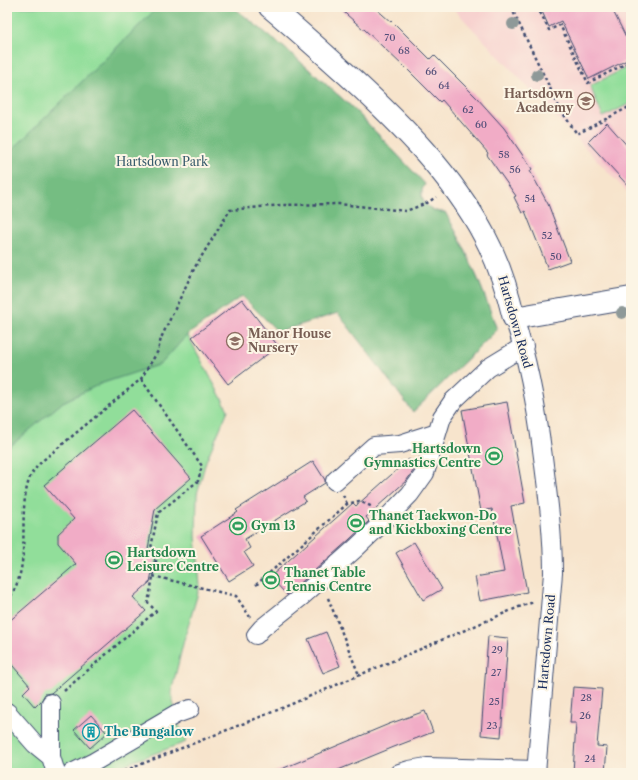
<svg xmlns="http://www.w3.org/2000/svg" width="638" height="780" viewBox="0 0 638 780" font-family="'Libre Caslon Text',serif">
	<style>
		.built { fill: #f7d0ce }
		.green { fill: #91de9a; stroke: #56867c }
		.forest { fill: #74bd82; stroke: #487670 }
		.building { fill: #f1acc6 }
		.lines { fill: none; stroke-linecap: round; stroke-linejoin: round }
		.minor-casing { stroke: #3c4a6e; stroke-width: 20 }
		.major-casing { stroke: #3c4a6e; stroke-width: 24 }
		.path { stroke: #3c4a6e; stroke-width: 2.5; stroke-dasharray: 3 3; stroke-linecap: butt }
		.minor { stroke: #fff; stroke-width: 18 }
		.major { stroke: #fff; stroke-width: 22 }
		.tree { fill: #8e9998 }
		.labels { text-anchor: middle; stroke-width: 4; stroke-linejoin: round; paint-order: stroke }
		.number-label { font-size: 10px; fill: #504e78 }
		.education-label { font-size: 12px; font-weight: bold; fill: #785e54; stroke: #fcf5e5; text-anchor: end }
		.park-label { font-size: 12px; fill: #385b6d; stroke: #fcf5e5 }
		.street-label { font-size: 12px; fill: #1b2f5e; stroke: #fcf5e5 }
		.leisure-label { font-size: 12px; font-weight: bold; fill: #27864d; stroke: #fcf5e5; text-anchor: start }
		.culture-label { font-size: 12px; font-weight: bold; fill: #0d838f; stroke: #fcf5e5; text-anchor: start }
	</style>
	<rect width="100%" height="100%" fill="#fcf5e5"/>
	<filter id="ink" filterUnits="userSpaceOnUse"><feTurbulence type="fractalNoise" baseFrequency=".025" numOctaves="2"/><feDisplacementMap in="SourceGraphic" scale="8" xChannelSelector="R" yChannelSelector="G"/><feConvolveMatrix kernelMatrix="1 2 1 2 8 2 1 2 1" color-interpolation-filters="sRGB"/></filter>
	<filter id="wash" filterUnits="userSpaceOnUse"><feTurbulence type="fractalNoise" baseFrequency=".012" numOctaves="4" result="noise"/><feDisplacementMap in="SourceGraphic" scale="16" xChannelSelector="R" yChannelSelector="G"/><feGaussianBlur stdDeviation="0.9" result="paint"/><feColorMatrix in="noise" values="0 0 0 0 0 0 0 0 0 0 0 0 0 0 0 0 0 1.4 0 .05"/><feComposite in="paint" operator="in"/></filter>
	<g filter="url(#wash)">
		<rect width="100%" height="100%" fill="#f7e4cc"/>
		<path class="built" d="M452,7H631V196Z"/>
		<path class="green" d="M7,7H233L287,50L353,108L425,184C415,197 430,214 445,212C467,250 483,289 497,330L413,412L338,312L278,332L242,296L187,334L228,410L206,461L197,494L196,536L200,586L184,640L171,693L178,723L186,742L101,773H7Z
			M631,65V103L603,117L590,86Z"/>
		<path class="forest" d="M158,7H233L287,50L353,108L425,184C415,197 430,214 445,212C467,250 483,289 497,330L413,412L338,313L278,332L242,296L187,335L161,364L100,384L63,402L7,449V155Z"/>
		<g id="blocks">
			<path class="building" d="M338,7H374L391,22L392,21L430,59L434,55L477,98L504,128L532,169L530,171L548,204L570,261L548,269L525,211L522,213L514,197L516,196L487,155L488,153L442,100L440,102L403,65V66L364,29H363Z
				M540,7H611L631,47V58L589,79L561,21L549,27Z
				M607,123L631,150V189L588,142Z
				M242,299L278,346L228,384L192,337Z
				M507,402L525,503L511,506L527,592L480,601L475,577L504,572L492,509L481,511L462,410Z
				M132,410L191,478L155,509L148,549L155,557L150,582L133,597L146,611L51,693L45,694L41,701L35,707L23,693L30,686L7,659V623L76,564L58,543V534L74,519L44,485Z
				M409,459L416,467L407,480L366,517L369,521L349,540L287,595L270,577L353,503L356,506Z
				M313,461L325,480V483L303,497L306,501L245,539L250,548L244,552L253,566L229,581L201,536L238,512L236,510Z
				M414,542L442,589L423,600L396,553Z
				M326,632L340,666L323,673L308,639Z
				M488,636L508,638L501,737L481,735Z
				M573,687L602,689L597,746L607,747L605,773H573L576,723H570Z
				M425,711L433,732L394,747L331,773H272L389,724Z
				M91,715L107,733L90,748L74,730Z"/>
		</g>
	</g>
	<g filter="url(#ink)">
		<use href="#blocks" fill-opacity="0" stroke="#3c4a6e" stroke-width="1"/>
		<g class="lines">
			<g class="minor-casing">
				<path id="minor" d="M514,318C529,363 537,410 543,457C548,496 553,534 553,573L536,773
					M335,481L374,446L400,444L437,432
					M256,635L262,628L301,597L356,548L380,525L410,494L425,473L442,417L453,401L488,368L524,346
					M51,703V757L56,773
					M7,712L35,744L51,757
					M72,773L94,762L176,714L190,709
					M399,773L409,770L427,767L536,770"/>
			</g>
			<g class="major-casing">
				<path id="major" d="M270,7C298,30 325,55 352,79C402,125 452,175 484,235C498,261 507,289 514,318L631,298"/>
			</g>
			<path class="path" d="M511,7L560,109L577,134L631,106
				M537,7L549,30L560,25L588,83L631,61
				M343,495L347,504
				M153,576L236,596L250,617
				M256,585L347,504L359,501L373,507
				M328,598L359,675
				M7,601C35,566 15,517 30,477C32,472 37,467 41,462L141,379L158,351L161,338L195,267L230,210L281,205L339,204L406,211L427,203L436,197
				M7,690L11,694
				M64,691L156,611L148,603L157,556L151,548L158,513L198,481L202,466L141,379
				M119,773L280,709L519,607L534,602"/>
			<use href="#minor" class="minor"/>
			<use href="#major" class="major"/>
		</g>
		<g class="tree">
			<circle cx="513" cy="24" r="6"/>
			<circle cx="537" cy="75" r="6"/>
			<circle cx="622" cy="313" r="6"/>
		</g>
	</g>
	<defs>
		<g id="school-ring" transform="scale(0.9)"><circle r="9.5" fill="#fcf5e5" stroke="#8d6e63" stroke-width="1.5"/><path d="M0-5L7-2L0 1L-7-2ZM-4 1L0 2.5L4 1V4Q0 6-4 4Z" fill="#8d6e63"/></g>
		<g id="stadium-ring" transform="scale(0.9)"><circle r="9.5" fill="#fcf5e5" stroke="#2e9e5b" stroke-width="1.5"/><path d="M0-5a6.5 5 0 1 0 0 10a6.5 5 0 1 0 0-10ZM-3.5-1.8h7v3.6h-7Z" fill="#2e9e5b"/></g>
		<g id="building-ring" transform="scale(0.9)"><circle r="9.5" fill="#fcf5e5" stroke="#0f9aa8" stroke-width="1.5"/><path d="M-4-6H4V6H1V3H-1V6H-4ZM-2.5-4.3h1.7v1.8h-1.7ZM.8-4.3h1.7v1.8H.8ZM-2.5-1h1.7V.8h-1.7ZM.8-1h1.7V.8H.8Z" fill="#0f9aa8"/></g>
	</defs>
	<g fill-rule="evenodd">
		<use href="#school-ring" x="586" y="101"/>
		<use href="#school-ring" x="235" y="341"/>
		<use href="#stadium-ring" x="494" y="456"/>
		<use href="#stadium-ring" x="356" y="523"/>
		<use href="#stadium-ring" x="238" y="526"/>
		<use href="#stadium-ring" x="114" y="560"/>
		<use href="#stadium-ring" x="271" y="580"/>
		<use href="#building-ring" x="91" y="732"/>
	</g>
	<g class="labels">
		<g class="number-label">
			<text x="390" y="41">70</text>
			<text x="404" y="54">68</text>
			<text x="431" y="75">66</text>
			<text x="444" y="89">64</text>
			<text x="468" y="113">62</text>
			<text x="481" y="128">60</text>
			<text x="504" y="158">58</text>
			<text x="515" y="173">56</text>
			<text x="530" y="202">54</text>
			<text x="547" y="239">52</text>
			<text x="556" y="260">50</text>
			<text x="497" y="653">29</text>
			<text x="496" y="676">27</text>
			<text x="586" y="701">28</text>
			<text x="494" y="705">25</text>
			<text x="585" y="719">26</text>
			<text x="492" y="729">23</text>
			<text x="590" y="762">24</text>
		</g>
		<g class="education-label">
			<text x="573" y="98">Hartsdown<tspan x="573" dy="14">Academy</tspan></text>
			<text x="248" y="338" text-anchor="start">Manor House<tspan x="248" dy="14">Nursery</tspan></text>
		</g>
		<g class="park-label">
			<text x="162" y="166">Hartsdown Park</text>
		</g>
		<g class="street-label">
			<text transform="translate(515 322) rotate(74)" y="4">Hartsdown Road</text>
			<text transform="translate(547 642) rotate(-85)" y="4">Hartsdown Road</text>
		</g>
		<g class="leisure-label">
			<text x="481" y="453" text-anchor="end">Hartsdown<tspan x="481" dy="14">Gymnastics Centre</tspan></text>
			<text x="369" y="520">Thanet Taekwon-Do<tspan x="369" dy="14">and Kickboxing Centre</tspan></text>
			<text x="251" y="530">Gym 13</text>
			<text x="127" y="557">Hartsdown<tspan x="127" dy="14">Leisure Centre</tspan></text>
			<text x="284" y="577">Thanet Table<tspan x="284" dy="14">Tennis Centre</tspan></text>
		</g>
		<g class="culture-label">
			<text x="104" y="736">The Bungalow</text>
		</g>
	</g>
	<rect width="638" height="780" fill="none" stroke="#fcf5e5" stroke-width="24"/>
</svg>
